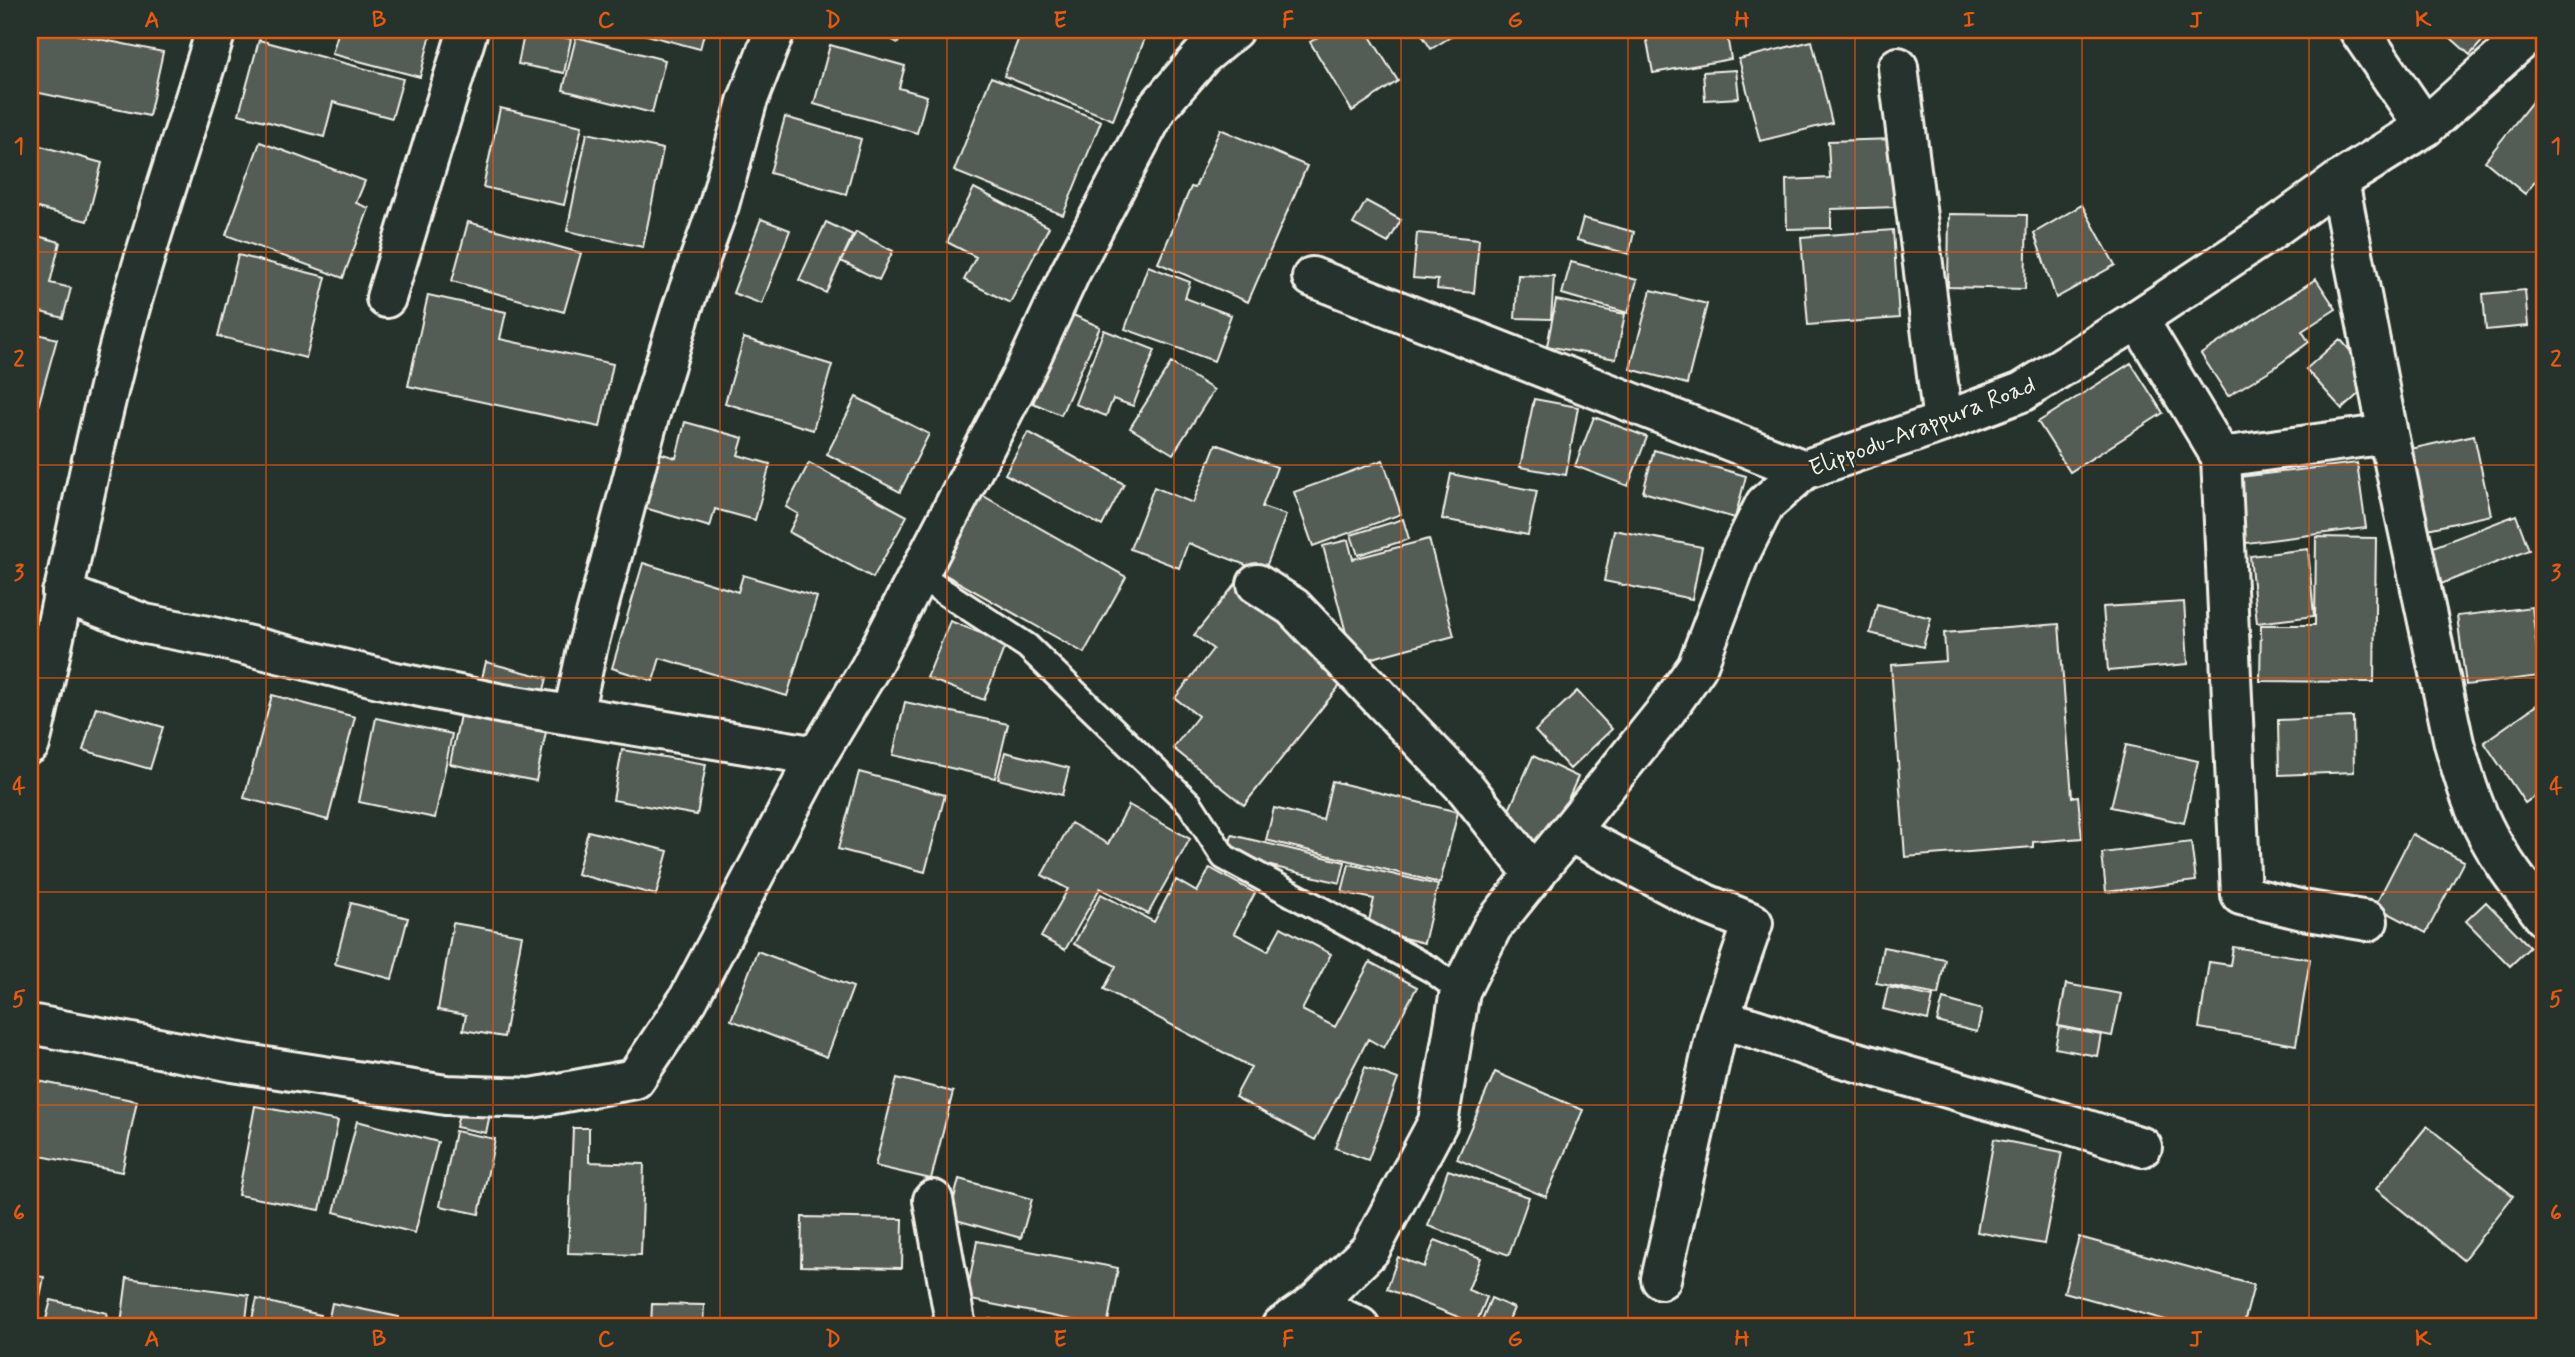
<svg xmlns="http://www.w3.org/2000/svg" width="2575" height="1357" viewBox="0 0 2575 1357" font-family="Mynerve,sans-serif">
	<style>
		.building { fill: #525c55; stroke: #f4f1e8; stroke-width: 2 }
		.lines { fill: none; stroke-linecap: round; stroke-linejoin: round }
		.service-casing { stroke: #f4f1e8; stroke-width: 30 }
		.minor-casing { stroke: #f4f1e8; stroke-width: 44 }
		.tertiary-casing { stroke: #f4f1e8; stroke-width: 44 }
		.service { stroke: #26332d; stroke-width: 24 }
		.minor { stroke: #26332d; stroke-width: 38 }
		.tertiary { stroke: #26332d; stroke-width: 38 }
		.grid { fill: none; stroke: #e8590c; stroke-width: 2; stroke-opacity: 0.55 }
		.labels { text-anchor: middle; stroke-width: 5; stroke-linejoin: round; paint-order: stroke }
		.street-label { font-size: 24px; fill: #f4f1e8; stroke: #26332d }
		.neatline { fill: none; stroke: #e8590c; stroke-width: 2.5 }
		.grid-label { font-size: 23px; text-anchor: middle; font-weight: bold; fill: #e8590c }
	</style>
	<rect width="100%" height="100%" fill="#26332d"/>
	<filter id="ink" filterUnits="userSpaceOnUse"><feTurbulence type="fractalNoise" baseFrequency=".0143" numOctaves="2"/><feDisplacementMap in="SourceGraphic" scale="14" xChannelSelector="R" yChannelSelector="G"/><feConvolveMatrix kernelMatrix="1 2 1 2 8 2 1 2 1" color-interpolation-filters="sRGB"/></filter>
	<g filter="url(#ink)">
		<path class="building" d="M30,30H55L163,52L149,116L30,91Z
			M339,30H432L420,77L332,54Z
			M525,30L571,39L564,73L518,64Z
			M628,30H705L700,49Z
			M873,30H905L898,43Z
			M1022,30H1139L1147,33L1113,120L1004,76Z
			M1330,30H1366L1398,81L1352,111L1310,42Z
			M1419,30H1462L1431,49Z
			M1645,30H1726L1731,59L1653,73Z
			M2442,30H2492L2470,55Z
			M576,37L665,60L652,113L563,90Z
			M259,40L403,79L392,118L333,102L324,137L239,114Z
			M1812,41L1832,123L1760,141L1739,59Z
			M830,45L905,66L899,88L927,96L917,133L814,104Z
			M1736,70L1739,98L1705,100L1703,72Z
			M991,77L1101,121L1063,215L954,171Z
			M2535,98L2545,106V169L2525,194L2485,161Z
			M500,108L582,126L564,205L483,187Z
			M785,117L861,139L846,194L770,173Z
			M1220,129L1307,166L1248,302L1158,263L1191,187L1195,188Z
			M587,133L663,149L643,247L567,231Z
			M1896,139L1898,207L1831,209V228L1787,229L1786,180L1830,178L1828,141Z
			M260,142L365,181L356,203L369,208L343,278L226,235Z
			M30,143L102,163L87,221L30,206Z
			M974,188L1049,227L1010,303L964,280L976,257L947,242Z
			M1366,201L1401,220L1388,243L1353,224Z
			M2082,205L2115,265L2056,298L2034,233Z
			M1949,214L2027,215L2025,289L1948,287Z
			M1583,218L1634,232L1629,254L1577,240Z
			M761,219L790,230L762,304L733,293Z
			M468,222L581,253L564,312L452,281Z
			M826,222L853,235L826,293L799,280Z
			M1893,230L1899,318L1808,325L1801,237Z
			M856,232L893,251L879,280L841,261Z
			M1417,233L1479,239L1474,293L1437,289L1438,280L1413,278Z
			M30,234L60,242L50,283L71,288L63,318L30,309Z
			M238,255L326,277L306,358L218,336Z
			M1571,262L1637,280L1628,313L1562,294Z
			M1148,266L1190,282L1185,298L1231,315L1214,361L1125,329Z
			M1518,275L1554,276L1551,319L1515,318Z
			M2316,279L2336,309L2302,331L2309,342L2274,368L2228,396L2201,354Z
			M1651,290L1707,304L1687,384L1630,369Z
			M2525,290L2528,326L2486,330L2483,294Z
			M428,295L506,312L500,339L613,364L600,427L408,386Z
			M1556,300L1625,314L1616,359L1547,346Z
			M1071,314L1100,327L1061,415L1033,403Z
			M1104,330L1155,350L1133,406L1113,399L1106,416L1075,404Z
			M30,332L57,339L34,421L30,419Z
			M744,338L832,365L813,430L725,403Z
			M2340,339L2375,379L2342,409L2306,369Z
			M1171,363L1214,390L1173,454L1130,428Z
			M2131,363L2163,413L2070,472L2038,422Z
			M856,397L929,434L900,492L827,454Z
			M1534,399L1578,407L1566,475L1520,467Z
			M1594,417L1647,437L1628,486L1575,466Z
			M685,422L743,438L738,455L770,464L755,520L715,509L710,527L638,506L653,451L676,458Z
			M1028,432L1124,484L1102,526L1005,474Z
			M2474,435L2491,515L2414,532L2397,452Z
			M1216,444L1277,467L1262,507L1286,515L1264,572L1188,543L1179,568L1130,549L1154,487L1193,503Z
			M1654,450L1746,476L1735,518L1643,492Z
			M1383,460L1401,514L1313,546L1294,492Z
			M809,463L907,516L873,578L789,532L798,514L786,507Z
			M2357,463L2366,528L2239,544L2231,478Z
			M1451,474L1537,491L1528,535L1442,519Z
			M973,490L1126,577L1084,653L930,566Z
			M2516,515L2529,550L2441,584L2428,549Z
			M1403,519L1409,539L1358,555L1351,535Z
			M1614,530L1702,547L1692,599L1604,581Z
			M2316,537L2376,538L2374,682L2260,681L2261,625H2315Z
			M1429,539L1454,636L1354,663L1323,546L1348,540L1353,559Z
			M2308,549L2314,616L2257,623L2250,556Z
			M643,563L738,592L743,575L817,597L787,696L660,658L653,681L612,668Z
			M1237,582L1350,673L1244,805L1173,748L1198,716L1175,698L1213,649L1194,635Z
			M2184,602L2188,664L2108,671L2103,607Z
			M1877,604L1931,618L1923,647L1870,633Z
			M2532,607L2540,676L2466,685L2457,616Z
			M950,621L1006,643L984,700L927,678Z
			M2059,624L2072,797L2078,796L2082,838L2033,842V847L1905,857L1891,665L1946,661L1944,633Z
			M486,662L547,678L540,706L479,690Z
			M1577,691L1612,729L1570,769L1535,731Z
			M272,695L355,717L328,820L244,798Z
			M2545,699V789L2525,803L2484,742Z
			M905,702L1008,724L995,778L893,755Z
			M96,707L163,727L150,769L83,750Z
			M460,715L546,732L536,781L450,764Z
			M2353,717L2354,772L2279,775L2278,720Z
			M376,718L452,734L435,818L359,802Z
			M2126,745L2198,761L2184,823L2111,807Z
			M622,750L706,764L697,815L613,800Z
			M1005,752L1069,768L1062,795L998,779Z
			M1533,756L1578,777L1546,848L1501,828Z
			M859,772L945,795L925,872L838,849Z
			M1332,781L1458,812L1440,883L1266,840L1274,808L1323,820Z
			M1129,805L1190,839L1148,914L1100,888L1065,950L1041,937L1068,889L1042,875L1071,823L1108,844Z
			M588,831L668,851L656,895L577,874Z
			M2412,834L2464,861L2426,933L2375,906Z
			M1232,835L1345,862L1340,883L1227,855Z
			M2191,842L2196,881L2106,892L2102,853Z
			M1349,864L1438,885L1424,943L1367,929L1374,899L1342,892Z
			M1210,868L1255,893L1234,933L1268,951L1281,927L1331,954L1302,1010L1335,1027L1370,962L1417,987L1384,1048L1368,1039L1315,1140L1235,1097L1251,1067L1104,989L1116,966L1074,944L1101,894L1154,922L1176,880L1197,892Z
			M2486,902L2530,947L2510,966L2466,921Z
			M351,903L408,918L392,979L335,964Z
			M453,923L522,935L504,1037L463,1030L466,1015L438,1010Z
			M1883,947L1945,959L1938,995L1876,983Z
			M2233,947L2310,959L2296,1045L2199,1028L2209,962L2230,965Z
			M757,951L853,987L827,1057L731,1020Z
			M2066,984L2121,994L2112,1036L2058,1026Z
			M1888,987L1933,997L1928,1020L1883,1009Z
			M1943,999L1982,1010L1977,1032L1937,1022Z
			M2059,1027L2101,1035L2097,1056L2055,1048Z
			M1365,1067L1398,1079L1368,1160L1335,1148Z
			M1495,1072L1583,1110L1546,1197L1457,1159Z
			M897,1078L953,1092L931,1179L875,1166Z
			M38,1081L137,1101L122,1172L30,1154V1118Z
			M462,1102L491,1109L486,1133L456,1127Z
			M255,1106L338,1121L320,1210L238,1195Z
			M357,1121L438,1142L415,1233L334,1212Z
			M2427,1126L2513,1196L2463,1260L2376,1189Z
			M573,1128H589V1162L644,1164L641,1255L568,1253Z
			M455,1131L495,1139L479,1214L440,1206Z
			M1994,1139L2062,1152L2044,1244L1977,1232Z
			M1448,1170L1529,1197L1509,1255L1428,1226Z
			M959,1179L1032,1199L1021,1238L949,1218Z
			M802,1217L903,1219L902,1268L801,1266Z
			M2079,1237L2254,1285L2243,1327H2191L2064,1292Z
			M1435,1240L1481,1258L1468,1290L1487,1297L1476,1324L1387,1289L1398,1257L1424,1267Z
			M977,1241L1118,1268L1107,1327L966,1299Z
			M30,1275L44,1277L34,1327H30Z
			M127,1278L249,1295L245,1327H145L121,1324Z
			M1491,1298L1514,1308L1506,1327H1479Z
			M257,1299L320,1315L317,1327H250Z
			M51,1300L107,1313L104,1327H44Z
			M332,1303L399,1317L397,1327H327Z
			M652,1304L704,1305L703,1327H651Z
			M2058,1318L2091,1327H2056Z
			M989,1319L1048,1327H988Z
			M595,1321L648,1327H594Z"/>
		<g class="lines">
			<g class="service-casing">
				<path id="service" d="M918,575L1027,646L1190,804L1224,857L1432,970L1460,991"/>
			</g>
			<g class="minor-casing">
				<path id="minor" d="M2359,30L2425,127
					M1898,67L1943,422
					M2339,181L2388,434L2454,743C2462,771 2470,799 2483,826C2499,859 2523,889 2545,918
					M1312,277L1804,470
					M386,298L468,30
					M2138,319L2221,457L2241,895L2303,910L2368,921
					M2221,457L2388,434
					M1257,584L1293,607L1466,788L1535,875
					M62,593L145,624L213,637L391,681L503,704L817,756
					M573,715L588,645L649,417L682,309L719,205L747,102L775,30
					M30,744C63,606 87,466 124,329C151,229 186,130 216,30
					M1569,832L1706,904L1753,923L1719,1020C1760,1027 1797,1045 1836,1056C1939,1085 2041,1115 2142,1147
					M30,1024L233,1062L446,1095L532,1098L635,1079L688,1000L817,756L870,668L1027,366L1070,273L1157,108L1202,56L1233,30
					M933,1200L956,1327
					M1661,1279L1719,1020
					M1313,1305L1360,1327"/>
			</g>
			<g class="tertiary-casing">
				<path id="tertiary" d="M1281,1327L1313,1305L1370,1250L1438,1122L1460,991L1492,927L1666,711L1697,667L1739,556L1765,504L1804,470L1943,422L2022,392L2138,319L2260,238L2339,181L2425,127L2533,30"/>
			</g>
			<use href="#service" class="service"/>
			<use href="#minor" class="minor"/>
			<use href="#tertiary" class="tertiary"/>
		</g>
	</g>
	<path class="grid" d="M266,30V1327M493,30V1327M720,30V1327M947,30V1327M1174,30V1327M1401,30V1327M1628,30V1327M1855,30V1327M2082,30V1327M2309,30V1327M30,252H2545M30,465H2545M30,678H2545M30,892H2545M30,1105H2545"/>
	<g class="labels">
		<g class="street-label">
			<text transform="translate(1922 426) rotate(-21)" y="8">Elippodu-Arappura Road</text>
		</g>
	</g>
	<rect width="2575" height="1357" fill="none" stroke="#26332d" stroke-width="77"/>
	<rect x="38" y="38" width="2498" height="1280" class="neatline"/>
	<g class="grid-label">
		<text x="152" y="27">A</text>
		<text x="379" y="27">B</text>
		<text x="606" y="27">C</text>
		<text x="833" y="27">D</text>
		<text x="1060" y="27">E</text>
		<text x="1288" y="27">F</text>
		<text x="1515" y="27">G</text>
		<text x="1742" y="27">H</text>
		<text x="1969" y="27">I</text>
		<text x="2196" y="27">J</text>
		<text x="2423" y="27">K</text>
		<text x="19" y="153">1</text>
		<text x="2556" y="153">1</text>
		<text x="19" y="366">2</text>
		<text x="2556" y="366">2</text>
		<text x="19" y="580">3</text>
		<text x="2556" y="580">3</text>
		<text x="19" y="793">4</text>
		<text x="2556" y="793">4</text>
		<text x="19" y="1006">5</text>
		<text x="2556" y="1006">5</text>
		<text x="19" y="1220">6</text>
		<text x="2556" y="1220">6</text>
		<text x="152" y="1346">A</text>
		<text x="379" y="1346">B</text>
		<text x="606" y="1346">C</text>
		<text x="833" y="1346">D</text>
		<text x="1060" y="1346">E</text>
		<text x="1288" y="1346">F</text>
		<text x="1515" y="1346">G</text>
		<text x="1742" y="1346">H</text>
		<text x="1969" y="1346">I</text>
		<text x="2196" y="1346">J</text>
		<text x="2423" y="1346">K</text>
	</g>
</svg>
